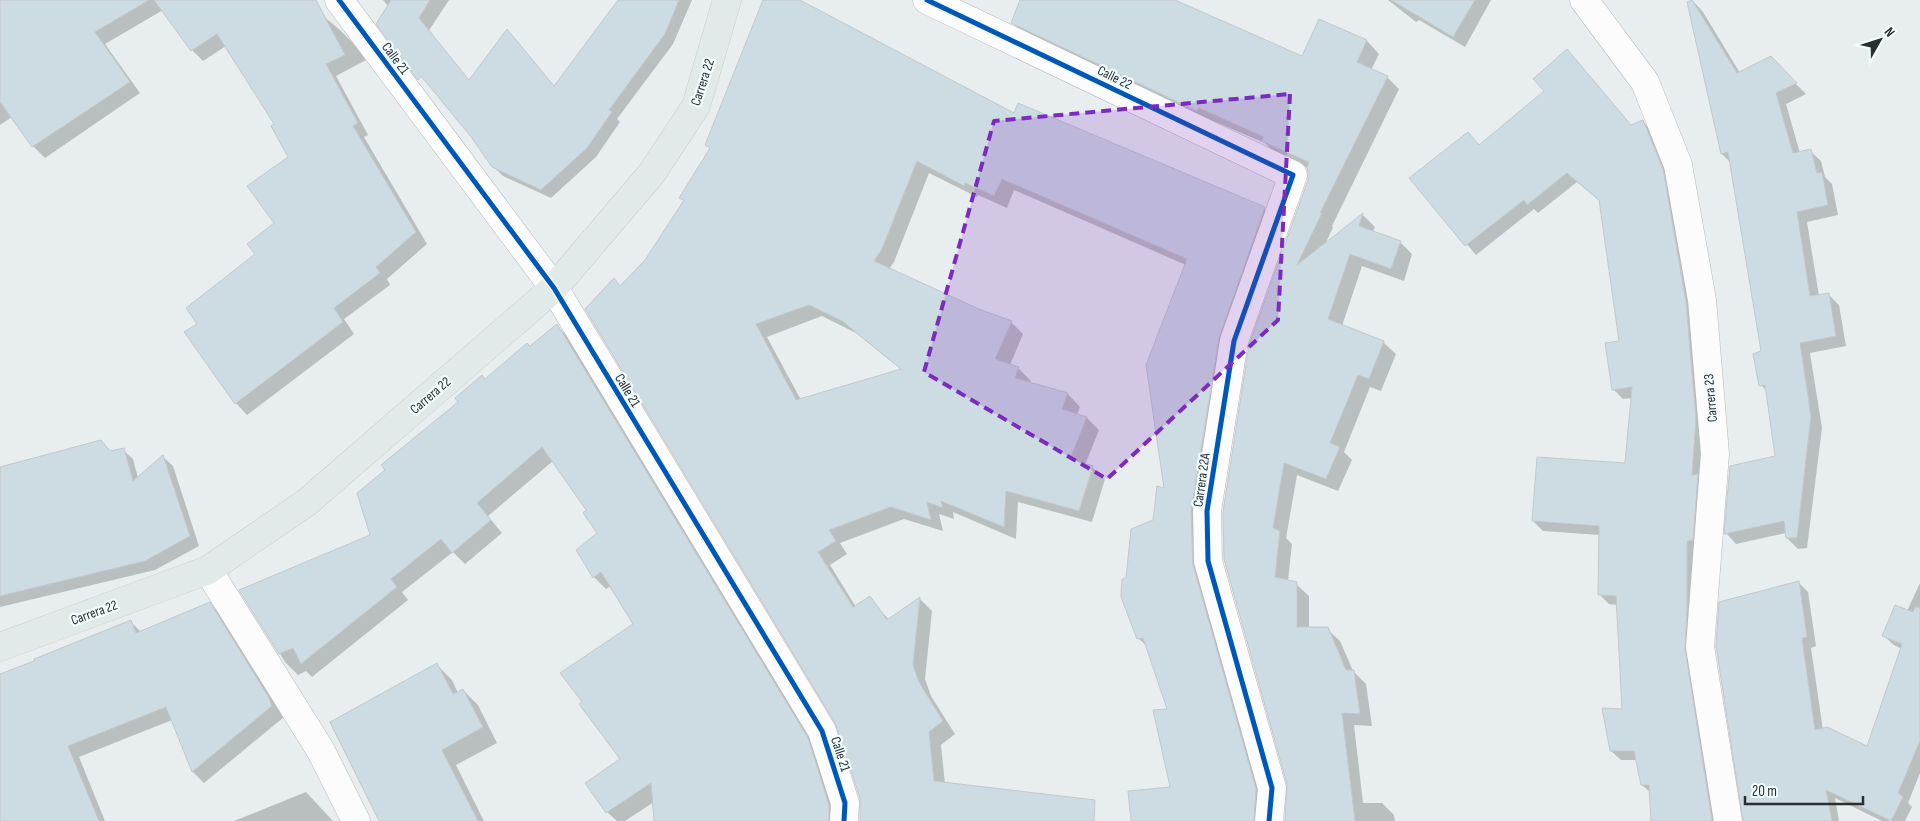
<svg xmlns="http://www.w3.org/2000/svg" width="1920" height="821" viewBox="0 0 1920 821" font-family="'Sofia Sans Condensed',sans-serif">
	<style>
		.shadow { fill: #0003; fill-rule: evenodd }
		.building { fill: #cddbe2; stroke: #c4c8ca; fill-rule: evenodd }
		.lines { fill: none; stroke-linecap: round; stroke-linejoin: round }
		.street-casing { stroke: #b4b8b9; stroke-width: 29 }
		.primary-casing { stroke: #c9cbcc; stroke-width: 29 }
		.street { stroke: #fcfcfd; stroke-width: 28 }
		.primary { stroke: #e1e9e9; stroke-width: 28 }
		.cycleway-casing { stroke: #f2fdff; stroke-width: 8 }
		.cycleway { stroke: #0057b8; stroke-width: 5 }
		.marked { fill: #7b2cbf; fill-opacity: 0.2; stroke: #7b2cbf; stroke-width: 4; stroke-dasharray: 10 6; stroke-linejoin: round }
		.labels { text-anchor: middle; stroke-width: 4.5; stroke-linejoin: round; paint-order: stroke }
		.street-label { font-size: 14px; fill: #2b2f30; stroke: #f2fdff }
	</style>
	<rect width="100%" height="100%" fill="#e8eeef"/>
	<path class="shadow" d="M0,0H304L340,30L352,42L366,60L336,76L368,135L364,137L427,244L387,279L390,285L344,319L354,334L247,415L236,403L186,333L198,324L256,254L275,223L290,157L276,125L226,46L203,61L192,50L163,10L105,44L140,93L45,158L33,146L12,117L0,125Z
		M383,0H449L420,44Z
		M619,0H692L673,44L617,119L620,122L596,157L551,198L503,176L493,166L507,31L555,87Z
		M765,0H798L1015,114L1264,208L1277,221L1203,524L1266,821H1131L1132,817L1172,788L1169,710L1147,646L1138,638L1127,579L1154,521L1165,490L1186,265L1014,190L1007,208L978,195L977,197L929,173L894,262L889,269L978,310L1011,322L1023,334L1010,365L1018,368L1031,381L1029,383L1068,394L1080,407L1077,415L1087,418L1099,430L1085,465L1092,467L1105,479L1092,522L1018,502L1016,539L953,512L954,519L939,514L943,531L904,519L840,543L847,554L830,565L856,607L870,598L889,620L920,599L932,611L925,679L931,696L955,734L941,745L945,784L1052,821H861V798L837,722L621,287L646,261L685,201L681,198L711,149L707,145ZM822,316L856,333L902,370L801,400L767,337Z
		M1021,0H1172L1303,58L1320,21L1367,41L1379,54L1371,70L1387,77L1399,89L1332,226L1333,227L1325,245L1363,215L1375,227L1373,232L1400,242L1412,254L1404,281L1362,266L1342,326L1383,342L1396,354L1381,391L1370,387L1344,452L1352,460L1338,491L1297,475L1286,538L1292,544L1288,581L1296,584L1309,596V629H1327L1340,641L1353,671L1366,684L1372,726L1354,725L1363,803H1382L1394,815L1395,821H1286L1288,784L1225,558L1309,181L1308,168L1275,153L1265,143L1211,120L1210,123L1024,35L1012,22Z
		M1388,0H1491L1465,47L1419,20L1416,22Z
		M1693,1L1703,12L1740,73L1770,58L1806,94L1786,104L1800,153L1810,151L1821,161L1825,177L1832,184L1838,215L1807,222L1819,296L1828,294L1839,305L1846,346L1810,353L1822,428L1807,548L1798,549L1787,538L1786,533L1736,544L1726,533L1776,457L1768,392L1761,385L1763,352L1730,162L1722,154Z
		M1643,122L1653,131L1672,180L1696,313L1720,821H1652L1651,793L1642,785L1637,760H1621L1611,751L1623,710L1617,605L1609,604L1599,594L1600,535L1543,531L1533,521L1627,465L1633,398L1623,399L1613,389L1620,342L1601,202L1577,182L1538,213L1534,209L1476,255L1411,178L1480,146L1632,126Z
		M557,326L569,338L820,751L841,821H655L654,802L625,821H617L607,812L622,760L635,625L611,586L606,589L594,577L599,533L588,511L553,461L488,516L502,533L465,564L453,552L402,592L408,600L312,677L306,671L298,675L285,662L241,590L372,536L486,380Z
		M101,441L111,452L123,450L133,459L138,478L163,457L173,466L199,546L155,570L0,607V468Z
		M1799,583L1808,592L1816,646L1811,648L1823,730L1868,748L1902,649L1894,645L1884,636L1907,611L1920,583V773L1908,803L1912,807L1905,821H1882L1835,798L1839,821H1744Z
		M209,603L221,615L284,717L204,783L193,772L172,720L79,757L105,821H0V675L130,621L141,632Z
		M437,665L452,680L458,693L463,690L478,705L497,743L456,765L484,821H380L330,723Z
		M306,792L333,821H234Z"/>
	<path class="building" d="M0,0H149L95,32L130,82L32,147L0,102Z
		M154,0H316L345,55L326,64L358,123L353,126L416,232L376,267L380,273L334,308L343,322L235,404L184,332L197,324L186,308L255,254L247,244L274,223L247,186L288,157L271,126L274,124L217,34L191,51Z
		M391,0H430L419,18L469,80L507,29L554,86L618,0H679L665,34L609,110L612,112L587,148L541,190L492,167L472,138L421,76L418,80L376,24Z
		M763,0H800L1014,113L1018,103L1265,207L1219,338L1191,511L1193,565L1256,789L1254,821H1131L1128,791L1170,787L1153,710L1167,709L1143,638L1137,639L1121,597L1122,579L1126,578L1131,529L1153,520L1157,486L1164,488L1146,365L1187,259L1002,179L994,196L965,183L964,186L917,161L882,249L874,261L979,309L1012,321L995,359L1019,367L1015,378L1068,393L1062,409L1087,417L1070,459L1093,466L1079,511L1006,491L1004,527L941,501L943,508L927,502L931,520L891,507L829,530L836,541L818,552L853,607L870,596L887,620L920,597L913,665L919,682L943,721L929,732L934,781L1095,800L1094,821H860V798L835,723L585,309L614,278L620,286L645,260L684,200L679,198L710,148L705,145ZM809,305L842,321L901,369L796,400L756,324Z
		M1020,0H1175L1302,56L1319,19L1367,40L1357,62L1388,76L1320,213H1322L1297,265L1363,213L1359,226L1401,241L1391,269L1350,254L1328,319L1384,341L1369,379L1358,375L1330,443L1340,447L1326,479L1284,463L1273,528L1280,531L1275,577L1297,582V627H1328L1346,670H1354L1360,714L1342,713L1355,821H1285L1287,784L1224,559L1223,512L1249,345L1308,180V173L1307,168L1309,162L1261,141L1264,137L1199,108L1197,111L1011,23Z
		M1391,0H1475L1453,37Z
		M1692,0L1737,73L1771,56L1797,83L1776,93L1793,153L1811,149L1817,173L1822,172L1828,205L1797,212L1810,296L1829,293L1836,336L1800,343L1811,416L1797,538H1786L1784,521L1724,534L1730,466L1775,456L1765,385L1759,386L1753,354L1761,351L1728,152L1721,154L1687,2Z
		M1567,49L1631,125L1643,120L1663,169L1686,302L1696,419L1692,475L1698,474L1693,540L1687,541V610L1685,649L1712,821H1651L1649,785H1641L1634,751H1610L1602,708L1622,709L1616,596L1598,595L1599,526L1532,521L1537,457L1625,463L1632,387L1612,390L1605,343L1619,341L1599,200L1567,173L1527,205L1524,200L1465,246L1409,178L1468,132L1479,145L1544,91L1533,79Z
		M557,324L808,738L829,805V821H654L651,783L606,813L585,783L620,759L579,704L582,702L560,673L633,624L601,572L593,578L576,550L597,533L583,513L586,510L542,447L477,503L491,520L452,553L441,539L391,579L397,587L301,664L293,648L279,654L239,590L370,535L357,493L385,470L381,465L458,402L455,398L482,375L485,379L527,343L530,346Z
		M101,440L110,451L124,448L133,481L163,455L190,536L145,561L0,596V467Z
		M1799,581L1807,637L1802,638L1815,730L1827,727L1867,746L1902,644L1882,636L1895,605L1913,612L1915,607L1920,608V741L1898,793L1903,797L1891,821L1826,790L1832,821H1743L1716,646L1719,602Z
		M210,602L269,698L272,706L192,772L166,707L68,746L99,821H0V674L34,661V659L131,620L136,633Z
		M437,663L453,694L463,689L483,727L442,750L478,821H379L330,722Z"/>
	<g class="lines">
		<g class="street-casing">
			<path id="street" d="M339,0L554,288L822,731L845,803L844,821
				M927,0L1293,175L1234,341L1207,511L1208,561L1272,788L1269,821
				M1584,0L1645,82L1678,165L1702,300L1715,454L1700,647L1728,821
				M208,570L321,751L356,821"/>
		</g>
		<g class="primary-casing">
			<path id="primary" d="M0,647L208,570L306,503L554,288L652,173L696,106L727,0"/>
		</g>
		<use href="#street" class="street"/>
		<use href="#primary" class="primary"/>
		<g class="cycleway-casing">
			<path id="cycleway" d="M339,0L554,288L822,731L845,803L844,821
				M927,0L1293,175L1234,341L1207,511L1208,561L1272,788L1269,821"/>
		</g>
		<use href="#cycleway" class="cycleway"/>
	</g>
	<path class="marked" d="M1290,94L1278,320L1107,479L924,372L994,121Z"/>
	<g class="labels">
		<g class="street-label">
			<text transform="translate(396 58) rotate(53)" y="5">Calle 21</text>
			<text transform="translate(1115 77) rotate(26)" y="5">Calle 22</text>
			<text transform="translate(702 82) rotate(-72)" y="5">Carrera 22</text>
			<text transform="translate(628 390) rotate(59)" y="5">Calle 21</text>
			<text transform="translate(430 395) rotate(-41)" y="5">Carrera 22</text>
			<text transform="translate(1710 398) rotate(-95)" y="5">Carrera 23</text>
			<text transform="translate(1201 480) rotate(-82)" y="5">Carrera 22A</text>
			<text transform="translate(94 612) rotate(-20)" y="5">Carrera 22</text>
			<text transform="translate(841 754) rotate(72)" y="5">Calle 21</text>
		</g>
	</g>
	<g transform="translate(1880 40) rotate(51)" stroke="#f2fdff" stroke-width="4" paint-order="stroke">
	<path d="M0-4L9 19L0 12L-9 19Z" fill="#2b2f30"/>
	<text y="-8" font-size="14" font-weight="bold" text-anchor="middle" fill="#2b2f30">N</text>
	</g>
	<path d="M1745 796v8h118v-8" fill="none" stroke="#2b2f30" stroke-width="2.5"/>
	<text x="1752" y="796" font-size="15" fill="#2b2f30" stroke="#f2fdff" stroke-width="4" paint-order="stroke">20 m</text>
</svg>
